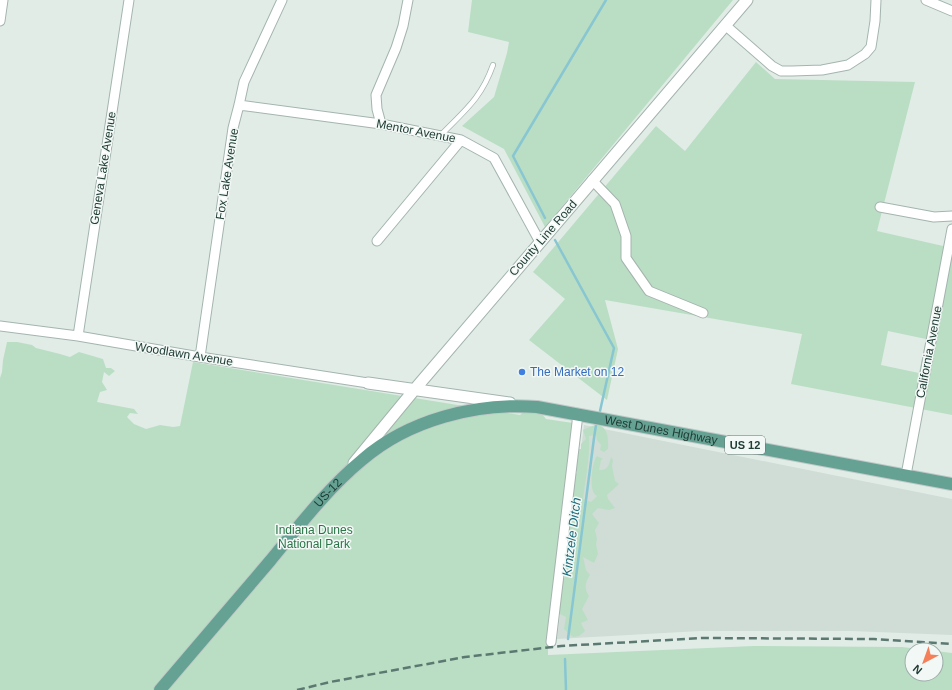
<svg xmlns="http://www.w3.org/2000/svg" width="952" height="690" viewBox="0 0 952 690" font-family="Arial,sans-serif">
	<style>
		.built { fill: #d0dcd6 }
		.green { fill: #badec4; fill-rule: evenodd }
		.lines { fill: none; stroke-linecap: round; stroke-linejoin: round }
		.stream { stroke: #88c6d2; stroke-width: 2.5 }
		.service-casing { stroke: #a4b4ae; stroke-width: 6 }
		.minor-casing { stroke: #a4b4ae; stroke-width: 11 }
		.tertiary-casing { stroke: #a4b4ae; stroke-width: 13 }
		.primary-casing { stroke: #c1c9c7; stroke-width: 14 }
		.service { stroke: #fff; stroke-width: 4.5 }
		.minor { stroke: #fff; stroke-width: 9 }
		.tertiary { stroke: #fff; stroke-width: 11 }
		.primary { stroke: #65a293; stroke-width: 12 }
		.rail { stroke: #5c7971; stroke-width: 2.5; stroke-dasharray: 8 4; stroke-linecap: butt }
		.shop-dot { fill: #3f7fe0; stroke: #f2f8f5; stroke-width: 1.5 }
		.labels { text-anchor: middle; stroke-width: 3; stroke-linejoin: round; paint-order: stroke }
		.shield { fill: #f2f8f5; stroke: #60756f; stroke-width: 1 }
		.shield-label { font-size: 11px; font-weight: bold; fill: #213d36 }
		.street-label { font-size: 12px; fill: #213d36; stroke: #f2f8f5 }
		.shop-label { font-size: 12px; fill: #366cbe; stroke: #f2f8f5; text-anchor: start }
		.park-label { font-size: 12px; fill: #2b7548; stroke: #f2f8f5 }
		.water-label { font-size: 13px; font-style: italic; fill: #1b6a7a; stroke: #f2f8f5 }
	</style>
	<rect width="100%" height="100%" fill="#e1ece7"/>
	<path class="built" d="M584,425L952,499V635L851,631H700L557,639Z"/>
	<path class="green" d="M472,0H733L545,227L504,149L462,126L494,97L507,53L509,42L468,32Z
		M756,62L775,79L915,82L877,231L952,248V415L791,384L802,334L605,300L618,349L607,400L529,340L565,299L533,272L656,126L685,151ZM888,331L926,339L919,373L881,365Z
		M7,342H17L32,345L36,348L60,354L70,357L79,352L103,359L106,368H111L115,371L109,376L104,372L102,382L107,390L100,392L97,402L134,409L138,414L130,413L127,417L134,424L146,429L160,425L173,427L180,426L193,362L520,415C527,408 541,411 546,419L573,423L571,441L572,445V450L571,455L569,483L574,479L577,472C574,464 574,457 578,449H581V444L586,439L583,430C604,418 609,430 608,449L604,452L600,450L601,445L597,440L596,435L589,436C590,457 586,477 583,499L591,502L597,496C596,496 593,492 593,491C590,484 592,462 597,456L603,459L601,460L599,470C608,471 609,465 611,457L613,460L612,466L615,481L619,484L607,495L608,499L615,508L609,510L598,508L592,514L599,523L595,530L597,539L596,544L598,554L594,563L583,557L586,570L590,575C585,582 584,589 589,596L582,609L588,620L581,623L585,631L579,636L573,637L564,629L566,617L558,613L561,588H556L553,606L550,646H548V655L753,646L902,647L928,650H912V674H936V651L952,653V690H0V378L2,372L3,360ZM566,537C567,544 566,550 566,557C565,571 570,569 562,582L557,579L561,542Z"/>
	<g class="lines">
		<path class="stream" d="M545,218L513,156L606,0
			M555,240L614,348L600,411
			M568,639L594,438L596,425
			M565,659L566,690"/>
		<g class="service-casing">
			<path id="service" d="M440,136C464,111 481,99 493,65"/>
		</g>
		<g class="minor-casing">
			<path id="minor" d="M926,0L952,11
				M0,21L3,0
				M725,25L772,66L781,71H792L822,70L848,65L865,54L871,47L875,21L876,0
				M239,105L381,124L461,140L494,158L540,242
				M381,124L377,109L376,95L396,48L403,26L408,0
				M592,180L615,204L626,236V258L649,291L703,313
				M880,207L934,217L952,216
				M377,241L461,140
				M0,326L78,336L200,357L368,383
				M78,336L129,0
				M200,357L233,128L239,105L244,82L282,0
				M906,475L952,229
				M551,642L578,414"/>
		</g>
		<g class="tertiary-casing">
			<path id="tertiary" d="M368,383L510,403
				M354,463L415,389L747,0"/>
		</g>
		<g class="primary-casing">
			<g id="primary">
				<path id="s1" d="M160,690C197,647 233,604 270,561C299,526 327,489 362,460C408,420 477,402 537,407L952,484"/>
			</g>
		</g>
		<use href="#service" class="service"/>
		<use href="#minor" class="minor"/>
		<use href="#tertiary" class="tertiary"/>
		<use href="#primary" class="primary"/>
		<path class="rail" d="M297,690L330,682L465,657L561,646L703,638L874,639L952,644"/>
	</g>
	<circle class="shop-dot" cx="522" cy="372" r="4"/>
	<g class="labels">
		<rect class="shield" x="725" y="436" width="40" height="18" rx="3"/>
		<g class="shield-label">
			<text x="745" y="449">US 12</text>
		</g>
		<g class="street-label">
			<text transform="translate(416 131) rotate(11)" y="4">Mentor Avenue</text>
			<text transform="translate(103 168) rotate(-81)" y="4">Geneva Lake Avenue</text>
			<text transform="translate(227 174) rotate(-81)" y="4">Fox Lake Avenue</text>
			<text transform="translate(543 238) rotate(-49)" y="4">County Line Road</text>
			<text transform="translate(929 352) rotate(-79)" y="4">California Avenue</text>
			<text transform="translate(184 354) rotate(9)" y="4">Woodlawn Avenue</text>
			<text dy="4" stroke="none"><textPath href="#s1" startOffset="620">West Dunes Highway</textPath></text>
			<text dy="4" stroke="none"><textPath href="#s1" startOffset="259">US-12</textPath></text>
		</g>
		<g class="shop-label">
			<text x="530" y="376">The Market on 12</text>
		</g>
		<g class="park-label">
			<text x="314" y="534">Indiana Dunes<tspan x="314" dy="14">National Park</tspan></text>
		</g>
		<g class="water-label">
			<text transform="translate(571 537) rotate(-83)" y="5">Kintzele Ditch</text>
		</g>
	</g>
	<g transform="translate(924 662) rotate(221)"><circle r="19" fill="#f2f8f5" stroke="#9eada9"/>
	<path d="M0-3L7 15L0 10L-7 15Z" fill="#f47f58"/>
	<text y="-6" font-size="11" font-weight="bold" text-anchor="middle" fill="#213d36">N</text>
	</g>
</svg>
